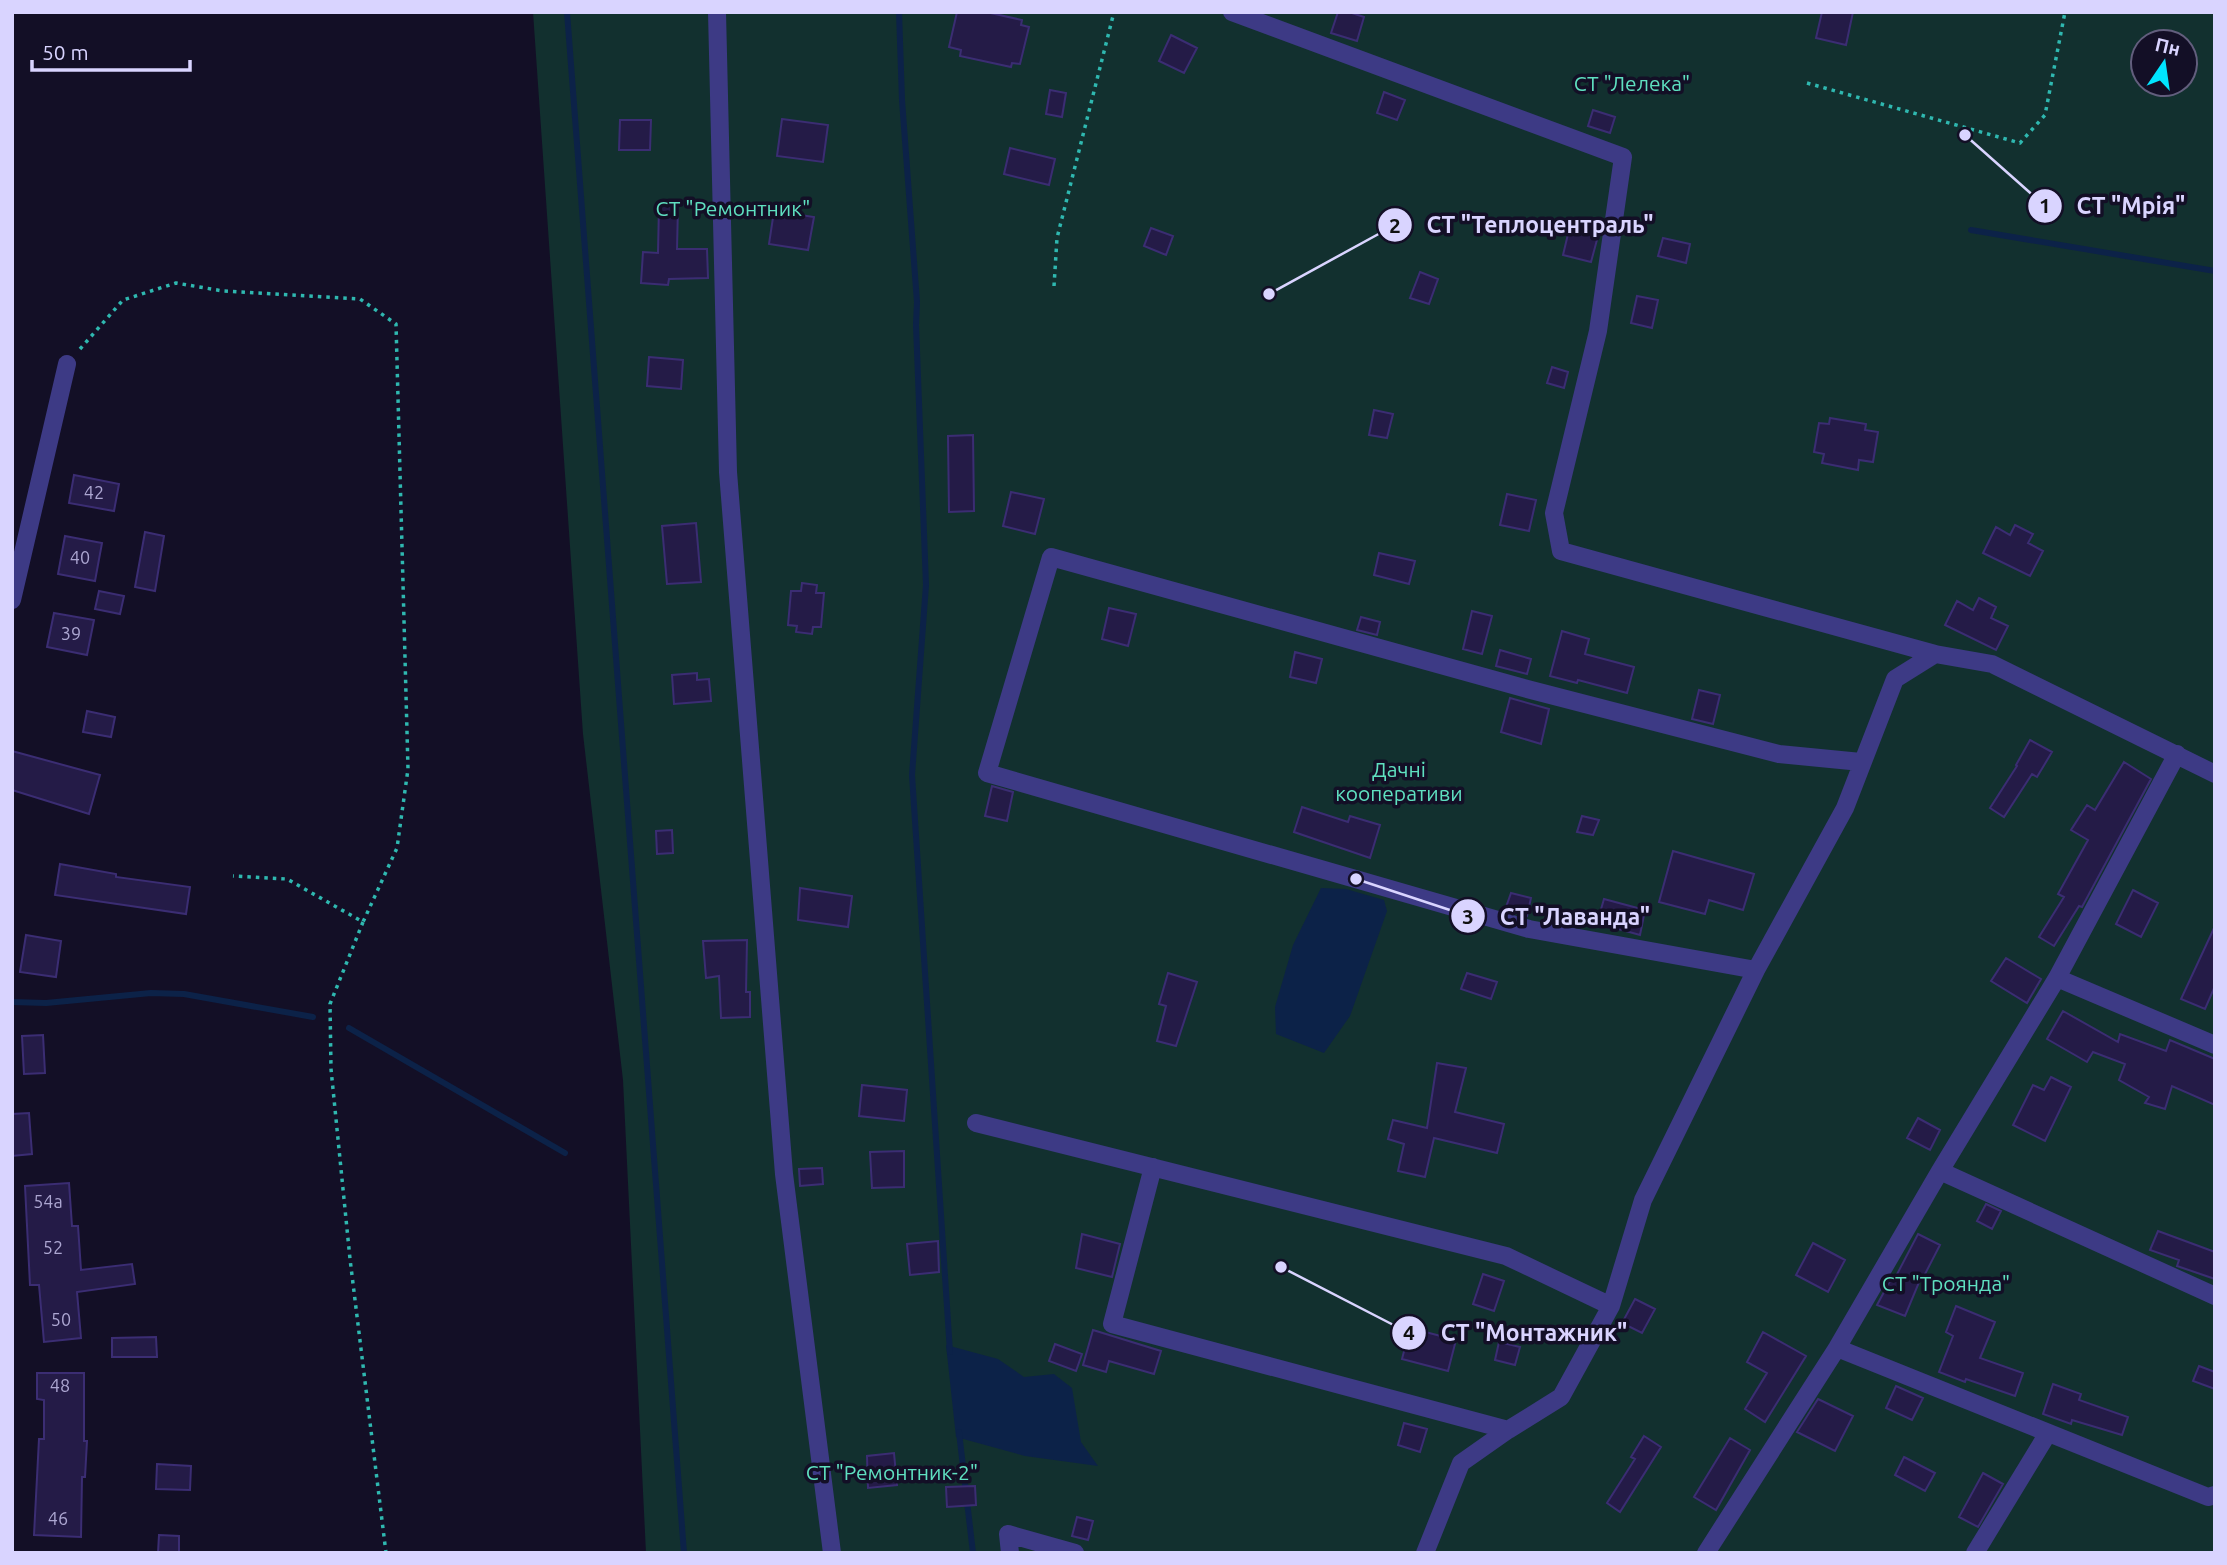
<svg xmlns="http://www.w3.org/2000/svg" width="2227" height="1565" viewBox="0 0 2227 1565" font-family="Ubuntu,sans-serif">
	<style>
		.green { fill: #12302f; fill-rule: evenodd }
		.water { fill: #0c2248 }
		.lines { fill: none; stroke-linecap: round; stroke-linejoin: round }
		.stream { stroke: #0c2248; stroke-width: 6 }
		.building { fill: #241b47; stroke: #3b2d73; stroke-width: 2 }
		.path { stroke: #2fb8b0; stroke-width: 3.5; stroke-dasharray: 3.5 5; stroke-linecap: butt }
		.minor { stroke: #3d3a85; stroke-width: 18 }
		.labels { text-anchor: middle; stroke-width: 7; stroke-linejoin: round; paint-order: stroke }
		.number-label { font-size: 18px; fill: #aca6d1 }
		.park-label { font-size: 21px; fill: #5fe0c0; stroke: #130f26 }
		.leader { fill: none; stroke: #d9d4ff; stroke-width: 2.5 }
		.callout-dot { fill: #d9d4ff; stroke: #130f26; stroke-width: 2.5 }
		.mark-label { font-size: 21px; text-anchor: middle; font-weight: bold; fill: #111 }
		.callout-label { font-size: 23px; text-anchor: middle; font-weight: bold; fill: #d9d4ff; stroke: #130f26; stroke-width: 7; stroke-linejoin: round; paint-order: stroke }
	</style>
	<rect width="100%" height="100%" fill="#130f26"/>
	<path class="green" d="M533,12H2215V1553H646L623,1080L583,734ZM2143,42H2185V84H2143Z"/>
	<path class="water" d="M1321,888L1346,889L1384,900L1387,911L1350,1016L1324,1053L1276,1034L1275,1007L1293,945Z
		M946,1345L998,1359L1024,1377L1054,1374L1072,1388L1081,1442L1098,1466L1025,1456L956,1437Z"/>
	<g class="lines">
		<path class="stream" d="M567,12L684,1553
			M899,12L902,100L917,302L916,325L926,585L912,775L950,1352
			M1971,230L2215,271
			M12,1002L46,1003L151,993L184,994L313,1017
			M349,1028L565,1153
			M959,1432L973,1553"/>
	</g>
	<path class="building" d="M957,12H986L1022,20L1021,25L1029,27L1020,64L1012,63L1011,67L960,56L961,50L949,47Z
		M1338,12H1349L1364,17L1357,41L1331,33Z
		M1822,12H1853L1846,45L1816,38Z
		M1171,35L1197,48L1184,73L1159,61Z
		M1050,90L1066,93L1062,117L1046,114Z
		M1384,92L1405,100L1397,120L1377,113Z
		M1593,110L1615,117L1610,133L1588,126Z
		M782,119L828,125L823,162L777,156Z
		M620,120H651L650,150H619Z
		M1010,148L1055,159L1049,185L1004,174Z
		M659,206H678L677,249H707L708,278L669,279L668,285L641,283L643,252L658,253Z
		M774,211L814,217L808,250L769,244Z
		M1151,228L1173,236L1166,255L1144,246Z
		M1569,230L1598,236L1591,262L1563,255Z
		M1663,238L1690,244L1686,263L1658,256Z
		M1420,272L1438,279L1429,304L1410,298Z
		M1637,296L1658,300L1652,328L1631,323Z
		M649,357L683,360L681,389L647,386Z
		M1552,367L1568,372L1564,388L1547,383Z
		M1374,410L1393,414L1387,438L1369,435Z
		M1830,418L1866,424L1865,430L1878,432L1873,462L1859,460L1858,470L1822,463L1824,454L1814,452L1819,423L1829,424Z
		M973,435L974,511L949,512L948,436Z
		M74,475L119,484L114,511L69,503Z
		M1011,492L1044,499L1035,534L1003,526Z
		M1507,494L1536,500L1529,531L1500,525Z
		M696,523L701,582L667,584L662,526Z
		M2015,525L2033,534L2028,543L2043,551L2030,576L1983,553L1996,527L2010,535Z
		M145,532L164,536L155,591L135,587Z
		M65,536L102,543L95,581L58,574Z
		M1379,553L1415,561L1409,584L1374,575Z
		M802,583L817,585L816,593H824L821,627H813L812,634L796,632L797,626L788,625L791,591H801Z
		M99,591L124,596L120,614L95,609Z
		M1979,598L1996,607L1991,618L2008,626L1996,650L1945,625L1957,601L1973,610Z
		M1109,608L1136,614L1128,646L1102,639Z
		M1472,611L1492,616L1482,654L1463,649Z
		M54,613L94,620L87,655L47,647Z
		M1361,617L1380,622L1377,635L1357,630Z
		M1562,631L1589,639L1585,654L1634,667L1627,693L1578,680L1577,683L1550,676Z
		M1500,650L1531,659L1527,674L1496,666Z
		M1295,652L1322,659L1316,683L1290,677Z
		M697,673V680L709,679L711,701L674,704L672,675Z
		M1699,690L1720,695L1713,724L1692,719Z
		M1510,698L1549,709L1541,744L1501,732Z
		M87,711L115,717L111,737L83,732Z
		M2030,740L2052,752L2037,777L2032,774L2004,817L1990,808L2017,766L2016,765Z
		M12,751L100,775L89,814L12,790Z
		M2124,762L2151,779L2082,907L2079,906L2054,946L2039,937L2064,897L2058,894L2088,840L2071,830L2087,805L2095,810Z
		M992,786L1013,792L1007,821L985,816Z
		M1302,807L1348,822L1350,816L1380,825L1370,858L1294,832Z
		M1582,816L1599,820L1593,835L1577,832Z
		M672,830L673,853L657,854L656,831Z
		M1673,851L1754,874L1743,910L1709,900L1705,914L1659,902Z
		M60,864L116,874V877L190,887L186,914L55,895Z
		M800,888L852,896L848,927L798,920Z
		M2133,890L2158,903L2141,937L2116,924Z
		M1511,893L1531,898L1527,916L1505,910Z
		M1604,899L1645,910L1640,935L1597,923Z
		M2215,926V986L2205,1009L2181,999Z
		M26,935L61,941L56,977L20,972Z
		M747,940L746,992H750V1017L721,1018L719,976L706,978L703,941Z
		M2006,958L2041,979L2027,1003L1991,981Z
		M1168,973L1197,982L1176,1046L1157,1041L1166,1006L1159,1004Z
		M1467,973L1497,982L1491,999L1461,989Z
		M2063,1011L2118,1042L2120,1034L2166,1051L2170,1040L2215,1059V1105L2172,1086L2165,1109L2145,1103L2149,1097L2119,1080L2125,1064L2093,1052L2087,1062L2047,1039Z
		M43,1035L45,1073L24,1074L22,1036Z
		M1437,1063L1466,1068L1455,1112L1504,1124L1497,1153L1434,1138L1425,1177L1398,1171L1404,1144L1388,1139L1393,1120L1427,1128Z
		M2051,1077L2071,1087L2045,1141L2013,1125L2033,1085L2044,1090Z
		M862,1085L907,1090L904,1121L859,1116Z
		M29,1113L32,1154L12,1156V1114Z
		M1918,1118L1940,1130L1930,1150L1907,1138Z
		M904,1151V1187L872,1188L870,1152Z
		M822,1168L823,1184L800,1186L799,1169Z
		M69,1183L72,1226H78L81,1270L132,1264L135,1284L77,1292L81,1338L44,1342L39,1285H30L25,1186Z
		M1986,1204L2001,1211L1992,1229L1977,1221Z
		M2158,1231L2215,1252V1279L2177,1266L2179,1260L2150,1250Z
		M1082,1234L1120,1244L1112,1277L1076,1268Z
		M1918,1234L1940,1245L1924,1276L1922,1275L1905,1316L1877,1305L1891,1279L1894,1280Z
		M938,1241L939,1272L910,1275L907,1244Z
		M1813,1243L1845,1260L1828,1292L1796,1275Z
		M1483,1274L1504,1281L1494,1311L1473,1304Z
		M1635,1299L1655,1309L1642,1333L1622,1323Z
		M1956,1306L1995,1322L1980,1358L2023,1373L2015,1396L1966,1379L1965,1382L1939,1372L1953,1336L1946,1332Z
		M1410,1328L1456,1340L1448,1371L1402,1359Z
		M1093,1330L1161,1351L1154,1374L1109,1361L1106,1372L1083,1365Z
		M1763,1332L1806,1356L1765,1422L1745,1409L1767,1373L1747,1362Z
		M156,1337L157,1357H112V1338Z
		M1499,1342L1520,1347L1515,1365L1495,1360Z
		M1055,1344L1082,1354L1076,1371L1049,1361Z
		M2199,1366L2215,1372V1389L2193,1381Z
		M37,1373H84V1441H87L85,1477H82L81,1537L34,1535L39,1439H44V1400L37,1399Z
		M2053,1384L2081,1394L2079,1400L2128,1417L2122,1435L2072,1420L2071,1424L2043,1414Z
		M1896,1386L1923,1398L1912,1420L1886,1408Z
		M1818,1399L1853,1416L1835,1451L1797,1432Z
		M1404,1423L1427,1429L1420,1452L1398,1445Z
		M1644,1436L1661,1447L1620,1512L1607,1503L1635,1459L1631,1457Z
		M1730,1438L1750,1450L1716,1510L1694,1497Z
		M894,1453L897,1485L868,1488L867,1456Z
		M1904,1457L1935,1473L1925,1491L1895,1475Z
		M157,1464L191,1466L190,1490L156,1489Z
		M1983,1473L2003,1484L1978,1527L1959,1517Z
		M975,1486L976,1505L947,1507L946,1487Z
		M1077,1517L1093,1521L1088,1540L1072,1536Z
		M159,1535L179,1536V1553H158Z"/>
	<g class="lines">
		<path class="path" d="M1807,83L2020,143L2045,115L2065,12
			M1054,286L1057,238L1114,12
			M80,349L123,300L176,283L223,291L360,299L396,324L408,769L397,848L363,922L287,879L233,876
			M363,922L330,1004L331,1069L350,1259L386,1553"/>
		<path class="minor" d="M717,12L728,472L784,1174L832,1553
			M1232,12L1623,157L1598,331L1554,513L1561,551L1935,654
			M12,600L67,364
			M1756,970L1529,929L987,773L1051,557L1531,690L1779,754L1861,762
			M2057,978L2215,1045
			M976,1123L1506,1256L1611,1306
			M1153,1167L1112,1324L1508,1430
			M1940,1171L2215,1296
			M1837,1348L2208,1497L2215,1495
			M1010,1553L1008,1534L1075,1553
			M1425,1553L1461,1463L1508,1430L1561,1397L1611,1306L1643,1200L1756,970L1845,808L1895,679L1935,654L1992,664L2215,774
			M1706,1553L1837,1348L1940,1171L2057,978L2177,754
			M1975,1553L2048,1433"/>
	</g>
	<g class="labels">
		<g class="number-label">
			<text x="94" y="499">42</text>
			<text x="80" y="564">40</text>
			<text x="71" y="640">39</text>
			<text x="48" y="1208">54а</text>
			<text x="53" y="1254">52</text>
			<text x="61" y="1326">50</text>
			<text x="60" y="1392">48</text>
			<text x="58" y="1525">46</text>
		</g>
		<g class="park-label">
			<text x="1632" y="91">СТ "Лелека"</text>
			<text x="733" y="216">СТ "Ремонтник"</text>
			<text x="1399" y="777">Дачні<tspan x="1399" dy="24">кооперативи</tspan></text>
			<text x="1946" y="1291">СТ "Троянда"</text>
			<text x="892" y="1480">СТ "Ремонтник-2"</text>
		</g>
	</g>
	<path class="leader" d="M1965 135L2045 206M1269 294L1395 225M1356 879L1468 916M1281 1267L1409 1333"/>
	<g class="callout-dot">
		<circle cx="1965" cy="135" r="7"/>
		<circle cx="1269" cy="294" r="7"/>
		<circle cx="1356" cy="879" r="7"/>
		<circle cx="1281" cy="1267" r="7"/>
		<circle cx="2045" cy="206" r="18"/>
		<circle cx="1395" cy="225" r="18"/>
		<circle cx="1468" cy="916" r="18"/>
		<circle cx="1409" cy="1333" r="18"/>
	</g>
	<g class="mark-label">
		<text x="2045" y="213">1</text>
		<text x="1395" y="233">2</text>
		<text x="1468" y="924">3</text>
		<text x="1409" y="1340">4</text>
	</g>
	<g class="callout-label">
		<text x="2131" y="214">СТ "Мрія"</text>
		<text x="1540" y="233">СТ "Теплоцентраль"</text>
		<text x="1575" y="925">СТ "Лаванда"</text>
		<text x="1534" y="1341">СТ "Монтажник"</text>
	</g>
	<rect width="2227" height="1565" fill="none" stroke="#d9d4ff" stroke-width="28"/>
	<g transform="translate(2164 63) rotate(13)"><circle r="33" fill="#130f26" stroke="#625e7d" stroke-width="2"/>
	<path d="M0-5L12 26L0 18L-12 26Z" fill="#00e5ff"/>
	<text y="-10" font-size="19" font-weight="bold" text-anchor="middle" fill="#d9d4ff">Пн</text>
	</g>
	<path d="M32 60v10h158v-10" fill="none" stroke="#d9d4ff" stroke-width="3.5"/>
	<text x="42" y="60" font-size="21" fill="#d9d4ff" stroke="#130f26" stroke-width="5" paint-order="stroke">50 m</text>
</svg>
